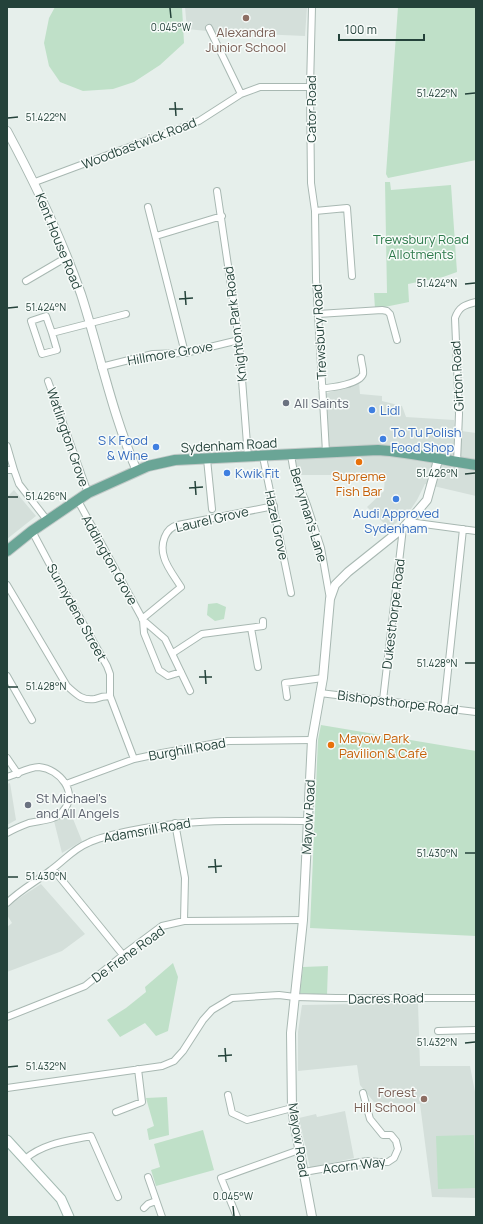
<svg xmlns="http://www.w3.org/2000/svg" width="483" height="1224" viewBox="0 0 483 1224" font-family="Manrope,sans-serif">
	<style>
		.built { fill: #d4dfda }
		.green { fill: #bfe0c8 }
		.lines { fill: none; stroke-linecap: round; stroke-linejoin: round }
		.minor-casing { stroke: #a8b8b2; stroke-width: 8 }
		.tertiary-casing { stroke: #a8b8b2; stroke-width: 10 }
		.secondary-casing { stroke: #a4bbb3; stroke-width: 11 }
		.primary-casing { stroke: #c2cac8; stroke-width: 12 }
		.minor { stroke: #fff; stroke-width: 6 }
		.tertiary { stroke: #fff; stroke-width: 8 }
		.secondary { stroke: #fff; stroke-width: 9 }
		.primary { stroke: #6aa596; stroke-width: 10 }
		.ticks { fill: none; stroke: #24423a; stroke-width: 1.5 }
		.education-dot { fill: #8d6e63; stroke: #f7fbf9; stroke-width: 1.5 }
		.worship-dot { fill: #6b7280; stroke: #f7fbf9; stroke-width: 1.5 }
		.shop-dot { fill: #3f7fe0; stroke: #f7fbf9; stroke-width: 1.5 }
		.food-dot { fill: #e8710a; stroke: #f7fbf9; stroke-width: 1.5 }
		.labels { text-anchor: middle; stroke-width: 3; stroke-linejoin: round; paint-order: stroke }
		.education-label { font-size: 13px; fill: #785e54; stroke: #f7fbf9 }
		.street-label { font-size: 13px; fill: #24423a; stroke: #f7fbf9 }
		.park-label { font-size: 13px; fill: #2d7a4b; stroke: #f7fbf9 }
		.worship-label { font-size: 13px; fill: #5b616d; stroke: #f7fbf9; text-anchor: start }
		.shop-label { font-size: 13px; fill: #366cbe; stroke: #f7fbf9; text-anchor: start }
		.food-label { font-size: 13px; fill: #c56008; stroke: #f7fbf9 }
		.ticks-label { font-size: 10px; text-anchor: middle; fill: #24423a; stroke: #f7fbf9; stroke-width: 3; stroke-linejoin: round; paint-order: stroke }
	</style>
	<rect width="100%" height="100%" fill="#e6efeb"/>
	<path class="built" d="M185,7H307L305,36L217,32L187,29Z
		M359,382L360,394L382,396V401L402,406L406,417L454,420V430L476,433V496L425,484L417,500L407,515L389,528L367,507L384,491L385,475H296L293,456L328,453L325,394Z
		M14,490L36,516L7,539V497Z
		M10,783L16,820L7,825V784Z
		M71,814L82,841L62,853L54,821Z
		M41,884L85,934L62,951L7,972V927L12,923L7,915V906Z
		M418,1003L420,1066H470L476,1097V1198L432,1197L420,1104L374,1102L360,1085L357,1065L298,1071V1032L302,1005Z
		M345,1111L354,1158L310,1168L299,1118L316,1114L317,1117Z"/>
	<path class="green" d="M55,7H182L184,43L160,65L134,82L113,89L83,91L60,82L49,66L44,43L49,18Z
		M398,7H476V160L388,178L386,174Z
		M385,182H390L391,190L451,185L457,272L443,277L408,284L409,302L375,309L374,293H387Z
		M217,603L226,607L224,619L215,621L207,615L208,604Z
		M321,725L476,751V936L310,928L318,740Z
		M173,963L178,977L168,1031L156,1036L145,1023L120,1037L107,1020L126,1008L146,992L145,987Z
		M328,966L327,995L300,993L303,967Z
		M167,1097L169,1135L149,1140L147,1129L154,1126L146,1098Z
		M203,1130L214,1170L156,1186L151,1170L160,1167L154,1144Z
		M474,1135L476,1188L438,1189L436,1136Z"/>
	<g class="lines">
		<g class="minor-casing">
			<path id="minor" d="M312,7L310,87L311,183L315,211L316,279L326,452
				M209,28L241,94
				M35,182L199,121L241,94L260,87H310
				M217,191L239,340L248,457
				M148,207L185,353
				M315,211L347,208L352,276
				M156,236L222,216
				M26,281L67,257
				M318,314L382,310L387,311L390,314L397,340
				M52,333L57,350L42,354L31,321L46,316L52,333L126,314
				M101,367L153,354L185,353L239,340
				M48,381L88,493
				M322,388C331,388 360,384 363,374C364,370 361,362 361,358
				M7,446L14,470H7
				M291,455L294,473L307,505L321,548L330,599
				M263,457L291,593
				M207,459L212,509
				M457,462L459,414L455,318C459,307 464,305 476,302
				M14,470L19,484L47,520
				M77,499L143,620
				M409,522L476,531
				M32,531L49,563L107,666L110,674V696
				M7,585L67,686C76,694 82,701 95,699C100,697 104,696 110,696L134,759
				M142,619L181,587C176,579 166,566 164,557C160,544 165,528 178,525L274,506
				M251,628L258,667
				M173,653L202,634L263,626V621
				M181,672L168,676L159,670L144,633L143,620L165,639L190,691
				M7,676L32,720
				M320,693L476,712
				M287,697L285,683L323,678
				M383,700L403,528
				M444,708L463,529
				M7,758L18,774
				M7,777C17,774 29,767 39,767C60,769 79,793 63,811C55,821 41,820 29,823C21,826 14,829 7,833
				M66,784L134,759L162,753L228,741L312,740
				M175,823L185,878L184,921
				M53,869L123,955
				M7,903C20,890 37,881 51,870C64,861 73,849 88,843C100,837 115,834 129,831C188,818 248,821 308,821
				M7,1017L85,986L123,955L162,926L184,921L303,920
				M438,1031L476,1030
				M7,1088L162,1066L174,1061L183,1051L203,1020L212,1010L232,998L279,995L295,997L336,998H476
				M228,1095L232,1113L247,1120L292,1108
				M116,1112L142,1102L138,1069
				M25,1159C44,1143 67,1141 91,1136L118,1197
				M304,1172L367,1161L379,1162H388L394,1158L398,1149L396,1141L391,1135H383L370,1119L363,1093
				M148,1177L162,1217
				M144,1208L148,1204L156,1201
				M237,1217L221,1178L299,1150"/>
		</g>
		<g class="tertiary-casing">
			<path id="tertiary" d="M7,131C35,183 61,237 81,294C100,353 112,414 137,471
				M312,1217L294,1121L292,1108L291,1033L303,920L312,740L323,678L330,599L335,585L348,572L403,528L427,500L438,460"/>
		</g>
		<g class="secondary-casing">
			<path id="secondary" d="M7,1140L61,1199L69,1217"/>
		</g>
		<g class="primary-casing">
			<path id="primary" d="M7,551L32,531L88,493L148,466L175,460L378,450C411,452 443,460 476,465"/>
		</g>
		<use href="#minor" class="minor"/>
		<use href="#tertiary" class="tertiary"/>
		<use href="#secondary" class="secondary"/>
		<use href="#primary" class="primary"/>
	</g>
	<path class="ticks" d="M170,8L171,18M465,94L475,93M175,102L176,116M169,109H183M8,118L18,117M465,284L475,283M185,291L186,305M179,299L193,298M8,308L18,307M465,474L475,473M195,481L196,495M189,488L203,487M8,497H18M465,663H475M205,670L206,684M199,677H212M8,687H18M465,853H475M215,859L216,873M208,867L222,866M8,877H18M465,1043L475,1042M225,1048L226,1062M218,1056L232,1055M8,1067L18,1066M233,1206L234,1216"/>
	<g class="education-dot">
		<circle cx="246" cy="18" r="4"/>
		<circle cx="424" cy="1099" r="4"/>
	</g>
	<g class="worship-dot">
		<circle cx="286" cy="403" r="4"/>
		<circle cx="28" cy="805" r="4"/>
	</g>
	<g class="shop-dot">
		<circle cx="372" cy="410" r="4"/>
		<circle cx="383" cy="439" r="4"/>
		<circle cx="156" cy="447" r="4"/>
		<circle cx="227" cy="473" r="4"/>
		<circle cx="396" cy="499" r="4"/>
	</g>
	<g class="food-dot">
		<circle cx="359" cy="462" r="4"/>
		<circle cx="331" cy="745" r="4"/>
	</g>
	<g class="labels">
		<g class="education-label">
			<text x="246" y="37">Alexandra<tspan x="246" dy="15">Junior School</tspan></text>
			<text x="416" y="1097" text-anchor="end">Forest<tspan x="416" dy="15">Hill School</tspan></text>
		</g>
		<g class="street-label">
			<text transform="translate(311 109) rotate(-90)" y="5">Cator Road</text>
			<text transform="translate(139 143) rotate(-21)" y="5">Woodbastwick Road</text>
			<text transform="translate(59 241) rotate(68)" y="5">Kent House Road</text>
			<text transform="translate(235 324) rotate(-97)" y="5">Knighton Park Road</text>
			<text transform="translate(319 332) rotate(-93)" y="5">Trewsbury Road</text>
			<text transform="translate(170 353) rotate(-10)" y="5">Hillmore Grove</text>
			<text transform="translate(457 376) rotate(-93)" y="5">Girton Road</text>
			<text transform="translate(68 437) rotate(71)" y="5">Watlington Grove</text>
			<text transform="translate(229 445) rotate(-3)" y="5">Sydenham Road</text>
			<text transform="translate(309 515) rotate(73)" y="5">Berryman's Lane</text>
			<text transform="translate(212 519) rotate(-13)" y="5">Laurel Grove</text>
			<text transform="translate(277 525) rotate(78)" y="5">Hazel Grove</text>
			<text transform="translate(110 560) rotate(61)" y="5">Addington Grove</text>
			<text transform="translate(77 612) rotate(61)" y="5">Sunnydene Street</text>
			<text transform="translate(393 614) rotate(-83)" y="5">Dukesthorpe Road</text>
			<text transform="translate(398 702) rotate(7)" y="5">Bishopsthorpe Road</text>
			<text transform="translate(187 749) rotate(-10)" y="5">Burghill Road</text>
			<text transform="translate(308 817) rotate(-87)" y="5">Mayow Road</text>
			<text transform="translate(147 830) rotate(-10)" y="5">Adamsrill Road</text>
			<text transform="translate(128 954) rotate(-36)" y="5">De Frene Road</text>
			<text transform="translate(386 998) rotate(-1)" y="5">Dacres Road</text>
			<text transform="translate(299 1140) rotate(81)" y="5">Mayow Road</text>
			<text transform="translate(354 1165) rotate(-7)" y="5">Acorn Way</text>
		</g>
		<g class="park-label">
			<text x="421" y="244">Trewsbury Road<tspan x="421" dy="15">Allotments</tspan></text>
		</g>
		<g class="worship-label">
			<text x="294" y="408">All Saints</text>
			<text x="36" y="803">St Michael's<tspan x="36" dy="15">and All Angels</tspan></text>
		</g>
		<g class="shop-label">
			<text x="380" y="415">Lidl</text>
			<text x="391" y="437">To Tu Polish<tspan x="391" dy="15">Food Shop</tspan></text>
			<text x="148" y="445" text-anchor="end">S K Food<tspan x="148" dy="15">&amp; Wine</tspan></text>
			<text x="235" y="478">Kwik Fit</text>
			<text x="396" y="518" text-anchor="middle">Audi Approved<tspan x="396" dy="15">Sydenham</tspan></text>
		</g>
		<g class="food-label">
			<text x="359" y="481">Supreme<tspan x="359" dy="15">Fish Bar</tspan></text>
			<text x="339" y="743" text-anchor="start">Mayow Park<tspan x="339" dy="15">Pavilion &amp; Café</tspan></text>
		</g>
	</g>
	<g class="ticks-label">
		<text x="171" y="31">0.045°W</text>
		<text x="437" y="97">51.422°N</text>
		<text x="46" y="121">51.422°N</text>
		<text x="437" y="287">51.424°N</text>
		<text x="46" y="311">51.424°N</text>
		<text x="437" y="477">51.426°N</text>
		<text x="46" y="500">51.426°N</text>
		<text x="437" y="667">51.428°N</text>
		<text x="46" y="690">51.428°N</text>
		<text x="437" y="857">51.430°N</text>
		<text x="46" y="880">51.430°N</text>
		<text x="437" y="1046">51.432°N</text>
		<text x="46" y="1070">51.432°N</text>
		<text x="233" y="1200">0.045°W</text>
	</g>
	<rect width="483" height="1224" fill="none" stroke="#24423a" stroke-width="16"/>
	<path d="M339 34v6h85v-6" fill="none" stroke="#24423a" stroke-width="2"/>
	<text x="345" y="34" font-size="12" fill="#24423a" stroke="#f7fbf9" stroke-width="3" paint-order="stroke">100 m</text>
</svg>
